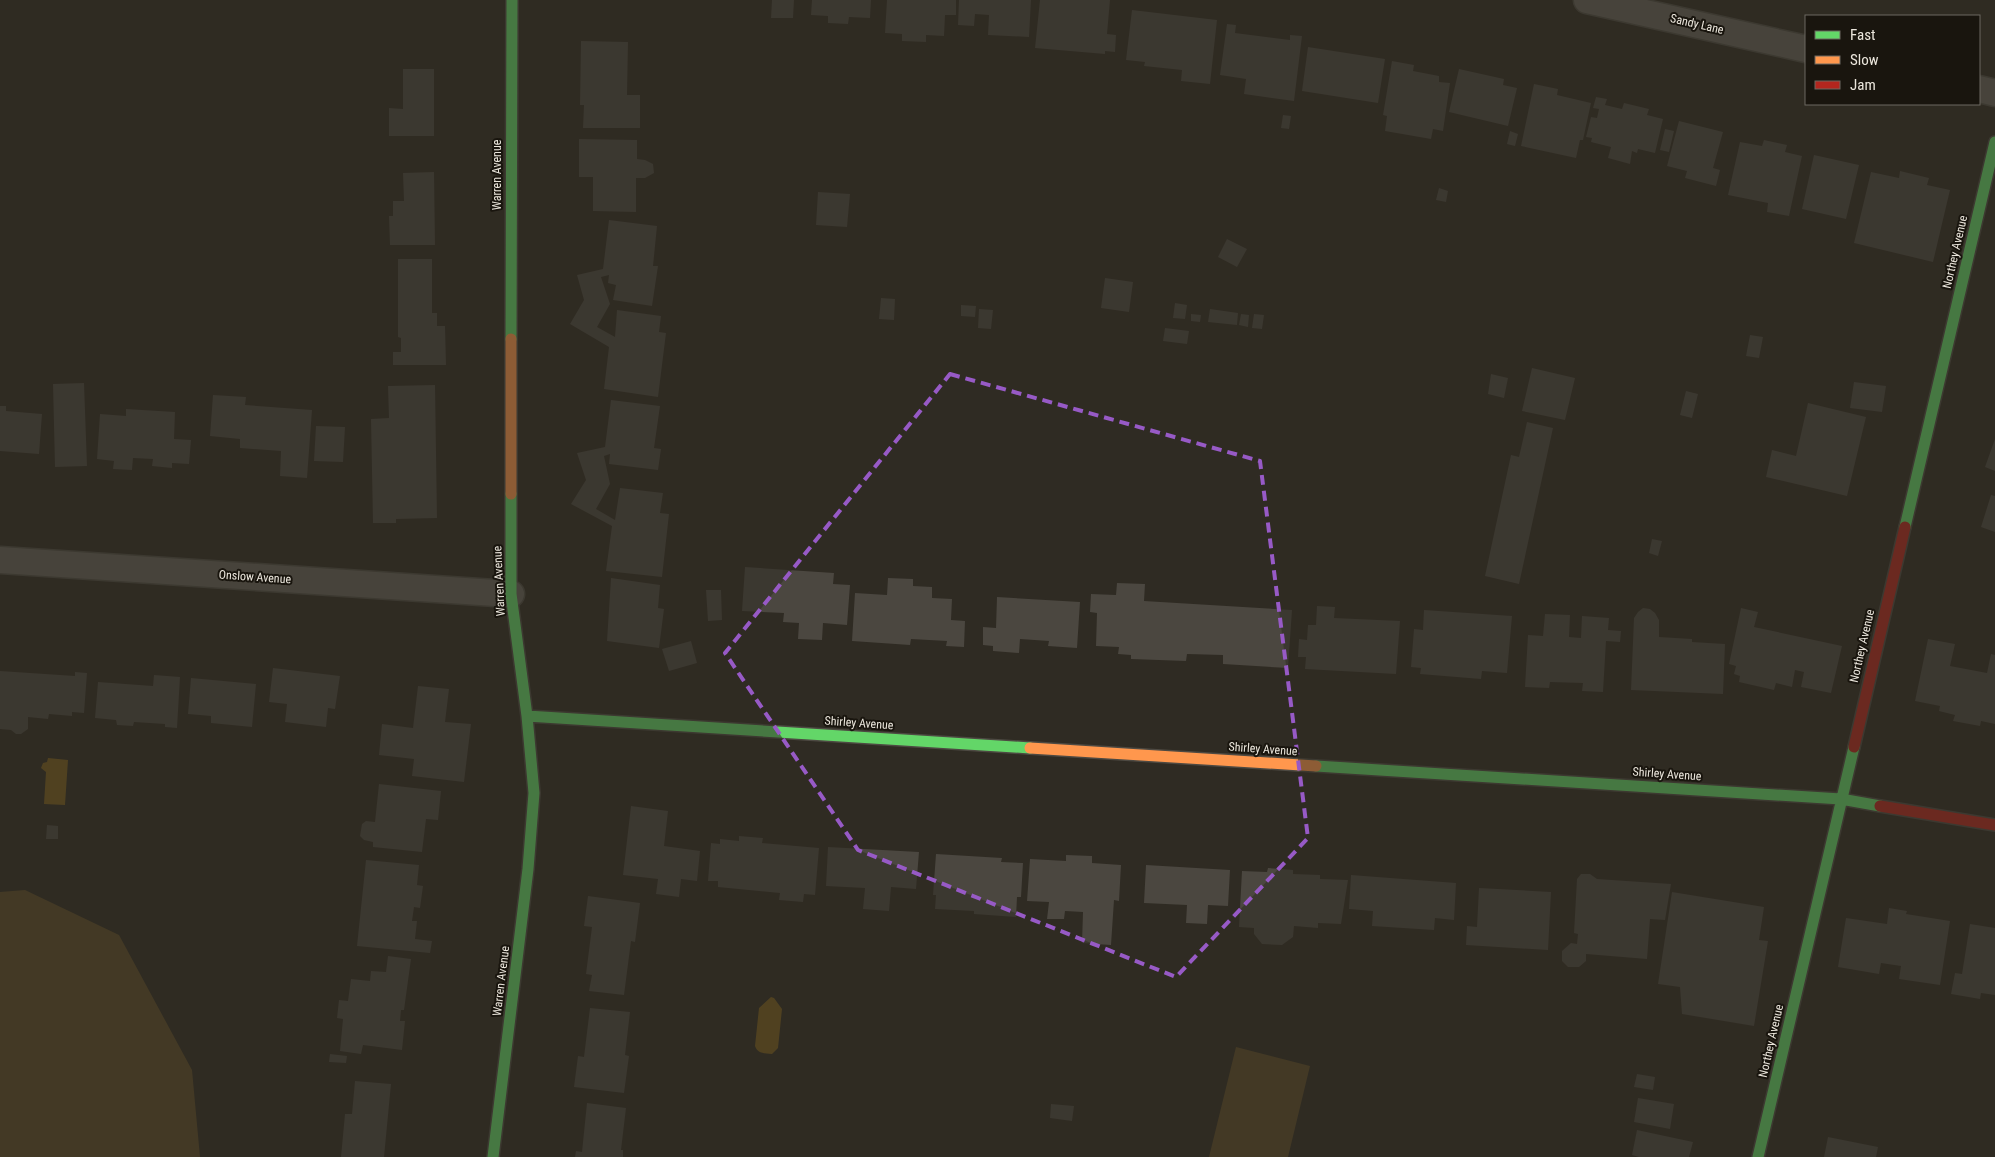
<svg xmlns="http://www.w3.org/2000/svg" width="1995" height="1157" viewBox="0 0 1995 1157" font-family="'Roboto Condensed',sans-serif">
	<style>
		.green { fill: #5c4a28 }
		.water { fill: #795c1e }
		.building { fill: #4b4740 }
		.lines { fill: none; stroke-linecap: round; stroke-linejoin: round }
		.street-casing { stroke: #4d4942; stroke-width: 29 }
		.fast-casing { stroke: #4d4942; stroke-width: 14 }
		.slow-casing { stroke: #4d4942; stroke-width: 14 }
		.jam-casing { stroke: #4d4942; stroke-width: 14 }
		.street { stroke: #64615a; stroke-width: 26 }
		.fast { stroke: #63d668; stroke-width: 11 }
		.slow { stroke: #ff974d; stroke-width: 11 }
		.jam { stroke: #b3261e; stroke-width: 11 }
		.marked { fill: none; stroke: #975ac6; stroke-width: 4; stroke-dasharray: 10 6; stroke-linejoin: round }
		.labels { text-anchor: middle; stroke-width: 4; stroke-linejoin: round; paint-order: stroke }
		.street-label { font-size: 12px; fill: #ebe6dc; stroke: #19150e }
	</style>
	<rect width="100%" height="100%" fill="#2f2b23"/>
	<path class="green" d="M25,890L119,935L192,1070L200,1157H0V892Z
		M1236,1047L1310,1066L1288,1157H1209Z"/>
	<path class="water" d="M48,758L68,760L65,805L44,804L46,772L41,768L43,763L47,762Z
		M771,997L774,998L782,1009L778,1048L772,1054C764,1053 758,1054 755,1046L759,1008Z"/>
	<path class="building" d="M772,0H794L793,18H771Z
		M812,0H871L870,18L849,17L848,24L828,23V16L811,15Z
		M887,0H956V15H945L944,36L926,35V42L902,41V34L885,33Z
		M959,0H1031L1029,37L988,35L989,15L975,14L974,26L958,25Z
		M1040,0H1110L1107,34L1116,35L1115,52L1105,51V54L1035,48Z
		M1132,10L1217,20L1210,84L1181,81L1182,70L1144,66L1145,62L1126,60Z
		M1227,24L1236,25L1235,33L1290,40V35L1302,36L1294,101L1244,94L1246,79L1220,75Z
		M581,41L628,42L627,95H640V128H583L584,105H580Z
		M1308,47L1385,59L1378,103L1302,91Z
		M1392,61L1414,65L1413,71L1439,76V82L1450,83L1443,131L1433,129L1431,139L1385,131L1387,116L1383,115Z
		M403,69H434V136H389V108L403,109Z
		M1459,69L1504,79L1503,85L1517,88L1508,126L1449,112Z
		M1534,84L1558,89L1557,95L1591,103L1583,140H1580L1576,158L1521,146Z
		M1596,97L1607,99L1605,105L1622,109L1624,103L1649,109L1647,115L1663,119L1655,153L1638,149L1637,153L1632,151L1630,164L1608,158L1611,147L1591,142L1592,138L1586,137L1591,117L1597,118L1599,109L1593,108Z
		M1283,115L1291,116L1289,129L1281,128Z
		M1679,121L1723,132L1713,168L1720,170L1716,186L1685,178L1687,171L1667,166Z
		M1665,129L1674,131L1669,152L1660,150Z
		M1510,131L1518,134L1515,146L1507,144Z
		M579,139L637,140V159L645,160L653,164L654,173L645,178H636V212L593,211V177H579Z
		M1764,140L1787,145L1785,152L1802,156L1789,216L1767,212L1768,203L1728,195L1740,142L1762,146Z
		M1814,155L1859,165L1846,219L1802,209Z
		M1900,171L1929,178L1927,185L1950,190L1933,262L1854,243L1871,172L1899,178Z
		M434,172L435,245H390L389,216H393V201H404L403,173Z
		M1439,188L1448,191L1446,202L1436,200Z
		M818,192L850,194L847,227L816,225Z
		M609,220L657,226L653,266H658L652,306L613,300L616,285L608,283L609,275L601,277L610,304L597,327L615,337L617,310L661,316L659,332L666,333L658,397L604,389L609,347L570,324L584,300L577,275L603,269Z
		M1227,239L1247,249L1237,267L1218,257Z
		M398,259H432V313H437V326H445L446,365H393V352H401V338L398,337Z
		M1105,278L1133,282L1129,312L1101,308Z
		M881,298L895,299L894,320L879,319Z
		M1175,303L1187,305L1185,319L1173,318Z
		M961,305L976,306L975,317L961,316Z
		M979,309L993,310L991,329L978,328Z
		M1210,309L1238,313L1237,325L1208,322Z
		M1191,314L1201,315L1200,322L1191,321Z
		M1241,314L1249,315L1248,327L1239,325Z
		M1254,314L1264,315L1262,329L1252,328Z
		M1165,328L1189,331L1187,344L1163,341Z
		M1750,335L1763,337L1759,358L1746,356Z
		M1532,368L1575,378L1565,420L1522,411Z
		M1491,374L1508,378L1504,398L1488,394Z
		M1854,382L1886,386L1882,412L1850,408Z
		M84,383L87,466L55,467L53,384Z
		M435,385L437,518L396,519V523H373L371,419L389,418L388,386Z
		M1686,391L1698,394L1692,418L1680,415Z
		M213,395L246,397L245,405L312,410L307,478L280,476L281,451L240,448V439L210,436Z
		M611,400L660,406L654,448L661,449L658,470L609,464L610,454L604,456L610,484L596,509L615,520L620,488L663,493L660,513L669,514L662,577L606,571L612,526L571,504L586,480L577,453L605,447Z
		M1808,403L1866,417L1847,496L1766,477L1772,450L1796,456Z
		M0,406H6V411L42,414L39,454L0,451Z
		M126,409L175,412L174,439L191,440L189,464L172,463V468L152,466L153,459L133,458L132,470L113,469L114,461L97,459L100,414L126,416Z
		M1527,422L1553,428L1519,584L1485,576L1511,455L1519,457Z
		M316,426L345,427L343,462L314,461Z
		M1995,439V471L1985,467Z
		M1991,495L1995,496V532L1981,527Z
		M1652,539L1662,541L1658,556L1649,553Z
		M745,567L834,573L833,584L850,585L847,625L823,623L822,640L798,639L799,623L783,622L784,613L742,611Z
		M611,578L660,585L658,608L664,609L659,648L607,641Z
		M888,578L913,579V586L932,587V598L952,599L951,620L965,621L964,647L946,646L947,641L911,639L910,645L852,641L855,593L887,595Z
		M1117,583L1145,584L1144,601L1292,610L1288,668L1223,664V655L1187,654L1186,661L1131,659V655L1118,654L1119,647L1096,646L1097,613L1090,612L1091,594L1116,595Z
		M706,590H721L722,620L708,621Z
		M997,597L1080,602L1077,648L1048,646L1049,641L1020,639L1019,653L993,651V646L983,645V627L996,628Z
		M1317,606L1335,607L1334,618L1400,621L1396,674L1305,669L1306,657H1298L1299,639L1307,640L1308,625H1316Z
		M1643,608L1650,609L1655,613L1659,620V637L1692,639V642L1725,644L1723,694L1631,690L1634,618L1638,612Z
		M1741,608L1758,612L1754,627L1842,646L1831,693L1801,687L1804,672L1795,670L1792,687L1776,683L1774,690L1739,682L1740,676L1734,674L1736,666L1729,664Z
		M1424,610L1512,616L1507,673L1482,671L1481,679L1420,674L1421,668L1411,667L1414,629L1423,630Z
		M1545,614L1570,615L1569,637L1581,638L1582,616L1609,618L1608,630L1621,631L1620,642L1606,641L1603,692L1582,691L1583,683L1550,682L1549,688L1525,687L1528,635L1543,636Z
		M1928,639L1955,644L1950,666L1987,673L1991,654L1995,655V724L1981,721L1980,726L1953,721L1955,715L1939,711L1940,706L1915,701Z
		M691,641L697,663L669,671L662,649Z
		M273,668L340,676L335,709L328,708L326,727L285,722L287,704L269,702Z
		M0,671L75,676V672L87,673L84,713L72,712V716L49,714L48,719L28,717V729L21,734H16L11,730L0,729Z
		M154,675L180,677L177,728L165,727V724L134,722L133,726L117,725L116,720L95,718L98,682L153,686Z
		M191,678L256,684L252,727L211,723V716L188,714Z
		M418,686L449,689L445,722L471,724L464,782L412,776L414,759L379,755L382,724L413,728Z
		M379,784L441,791L438,820L426,819L422,852L373,847V842L364,840L360,836L362,824L366,821L375,822Z
		M631,806L668,811L664,846L700,851L697,881L681,879L679,897L656,894L658,879L623,875Z
		M47,825L58,826V839H46Z
		M739,836L763,838L762,843L819,848L815,895L804,894L803,902L779,900L780,893L718,887V881H708L711,843L720,844V839L739,841Z
		M828,847L919,852L916,889L891,887L889,911L863,909L865,888L826,886Z
		M936,854L1002,858L1001,862L1023,863L1021,897H1017L1016,917L974,914V911L935,909L936,895H933Z
		M1066,855L1092,856V863L1121,865L1119,901L1114,900L1111,945L1082,943L1083,912L1065,911L1064,919H1047L1049,902L1027,901L1030,859L1066,861Z
		M366,860L419,865L417,885L423,886L420,908L414,907L412,921H417L415,939L432,941L430,953L357,946Z
		M1146,865L1230,870L1228,906L1208,905L1207,924L1186,923L1187,905L1144,903Z
		M1268,868L1293,870V874L1320,875V879L1348,880L1341,924L1318,923V928L1294,926L1293,937L1282,945L1262,944L1254,934V928L1239,927L1242,871L1267,872Z
		M1581,874H1590L1597,879L1671,884L1665,920L1650,919L1647,959L1586,954V961L1579,967H1568L1562,961V951L1571,943L1577,944L1578,934L1574,933L1577,879Z
		M1351,875L1456,883L1454,920L1435,918L1434,930L1372,926L1373,911L1349,909Z
		M1479,888L1551,892L1548,950L1466,945L1467,926L1477,927Z
		M1672,892L1764,907L1759,940L1768,941L1754,1026L1682,1014L1680,987L1658,984Z
		M588,896L640,903L635,942L631,941L624,995L589,991L592,975L586,974L592,927L584,926Z
		M1889,908L1907,911L1906,914L1950,921L1940,985L1899,979L1901,966L1881,963L1879,974L1838,967L1846,918L1887,924Z
		M1970,924L1995,928V995L1981,993L1980,999L1951,994L1955,973L1962,974Z
		M388,956L411,959L404,1010H401L400,1021H405L402,1050L363,1045L361,1054L340,1051L343,1019L337,1018L339,1000L348,1001L351,979L370,981L371,971L386,972Z
		M590,1008L630,1012L625,1055L629,1056L624,1093L574,1087L578,1056L584,1057Z
		M330,1054L347,1056L346,1063L329,1062Z
		M1637,1074L1655,1077L1653,1090L1634,1087Z
		M355,1081L391,1084L384,1157H341L345,1114H352Z
		M1638,1098L1674,1104L1670,1129L1634,1122Z
		M587,1103L626,1108L621,1150H623V1157H575L576,1151L582,1152Z
		M1051,1104L1074,1106L1072,1121L1050,1118Z
		M1637,1130L1693,1142L1689,1157H1639L1632,1155Z
		M1828,1137L1878,1147L1876,1157H1824Z"/>
	<g class="lines">
		<g class="street-casing">
			<path id="street" d="M1587,0L1806,49
				M1979,89L1995,93
				M0,560L511,594"/>
		</g>
		<g class="fast-casing">
			<path id="fast" d="M511,339L512,0
				M1905,527L1995,142
				M527,716L1030,748
				M1316,766L1841,799L1880,806
				M493,1157L528,869L534,793L527,716L511,594V494
				M1758,1157L1854,747"/>
		</g>
		<g class="slow-casing">
			<path id="slow" d="M511,494V339
				M1030,748L1316,766"/>
		</g>
		<g class="jam-casing">
			<path id="jam" d="M1854,747L1905,527
				M1880,806L1995,825"/>
		</g>
		<use href="#street" class="street"/>
		<use href="#fast" class="fast"/>
		<use href="#slow" class="slow"/>
		<use href="#jam" class="jam"/>
	</g>
	<path d="M0 0H1995V1157H0ZM950,374L1260,461L1308,838L1176,977L858,850L725,653Z" fill="#2f2b23" fill-opacity=".55" fill-rule="evenodd"/>
	<path class="marked" d="M950,374L1260,461L1308,838L1176,977L858,850L725,653Z"/>
	<g class="labels">
		<g class="street-label">
			<text transform="translate(1697 24) rotate(13)" y="4">Sandy Lane</text>
			<text transform="translate(497 175) rotate(-90)" y="4">Warren Avenue</text>
			<text transform="translate(1955 252) rotate(-77)" y="4">Northey Avenue</text>
			<text transform="translate(255 577) rotate(4)" y="4">Onslow Avenue</text>
			<text transform="translate(499 581) rotate(-93)" y="4">Warren Avenue</text>
			<text transform="translate(1862 646) rotate(-77)" y="4">Northey Avenue</text>
			<text transform="translate(859 723) rotate(4)" y="4">Shirley Avenue</text>
			<text transform="translate(1263 749) rotate(4)" y="4">Shirley Avenue</text>
			<text transform="translate(1667 774) rotate(4)" y="4">Shirley Avenue</text>
			<text transform="translate(501 981) rotate(-83)" y="4">Warren Avenue</text>
			<text transform="translate(1771 1041) rotate(-77)" y="4">Northey Avenue</text>
		</g>
	</g>
	<rect x="1805" y="15" width="175" height="90" fill="#19150e" stroke="#6d6960"/>
	<rect x="1815" y="31" width="25" height="8" fill="#63d668" stroke="#6d6960"/>
	<text x="1850" y="40" font-size="15" fill="#ebe6dc">Fast</text>
	<rect x="1815" y="56" width="25" height="8" fill="#ff974d" stroke="#6d6960"/>
	<text x="1850" y="65" font-size="15" fill="#ebe6dc">Slow</text>
	<rect x="1815" y="81" width="25" height="8" fill="#b3261e" stroke="#6d6960"/>
	<text x="1850" y="90" font-size="15" fill="#ebe6dc">Jam</text>
</svg>
